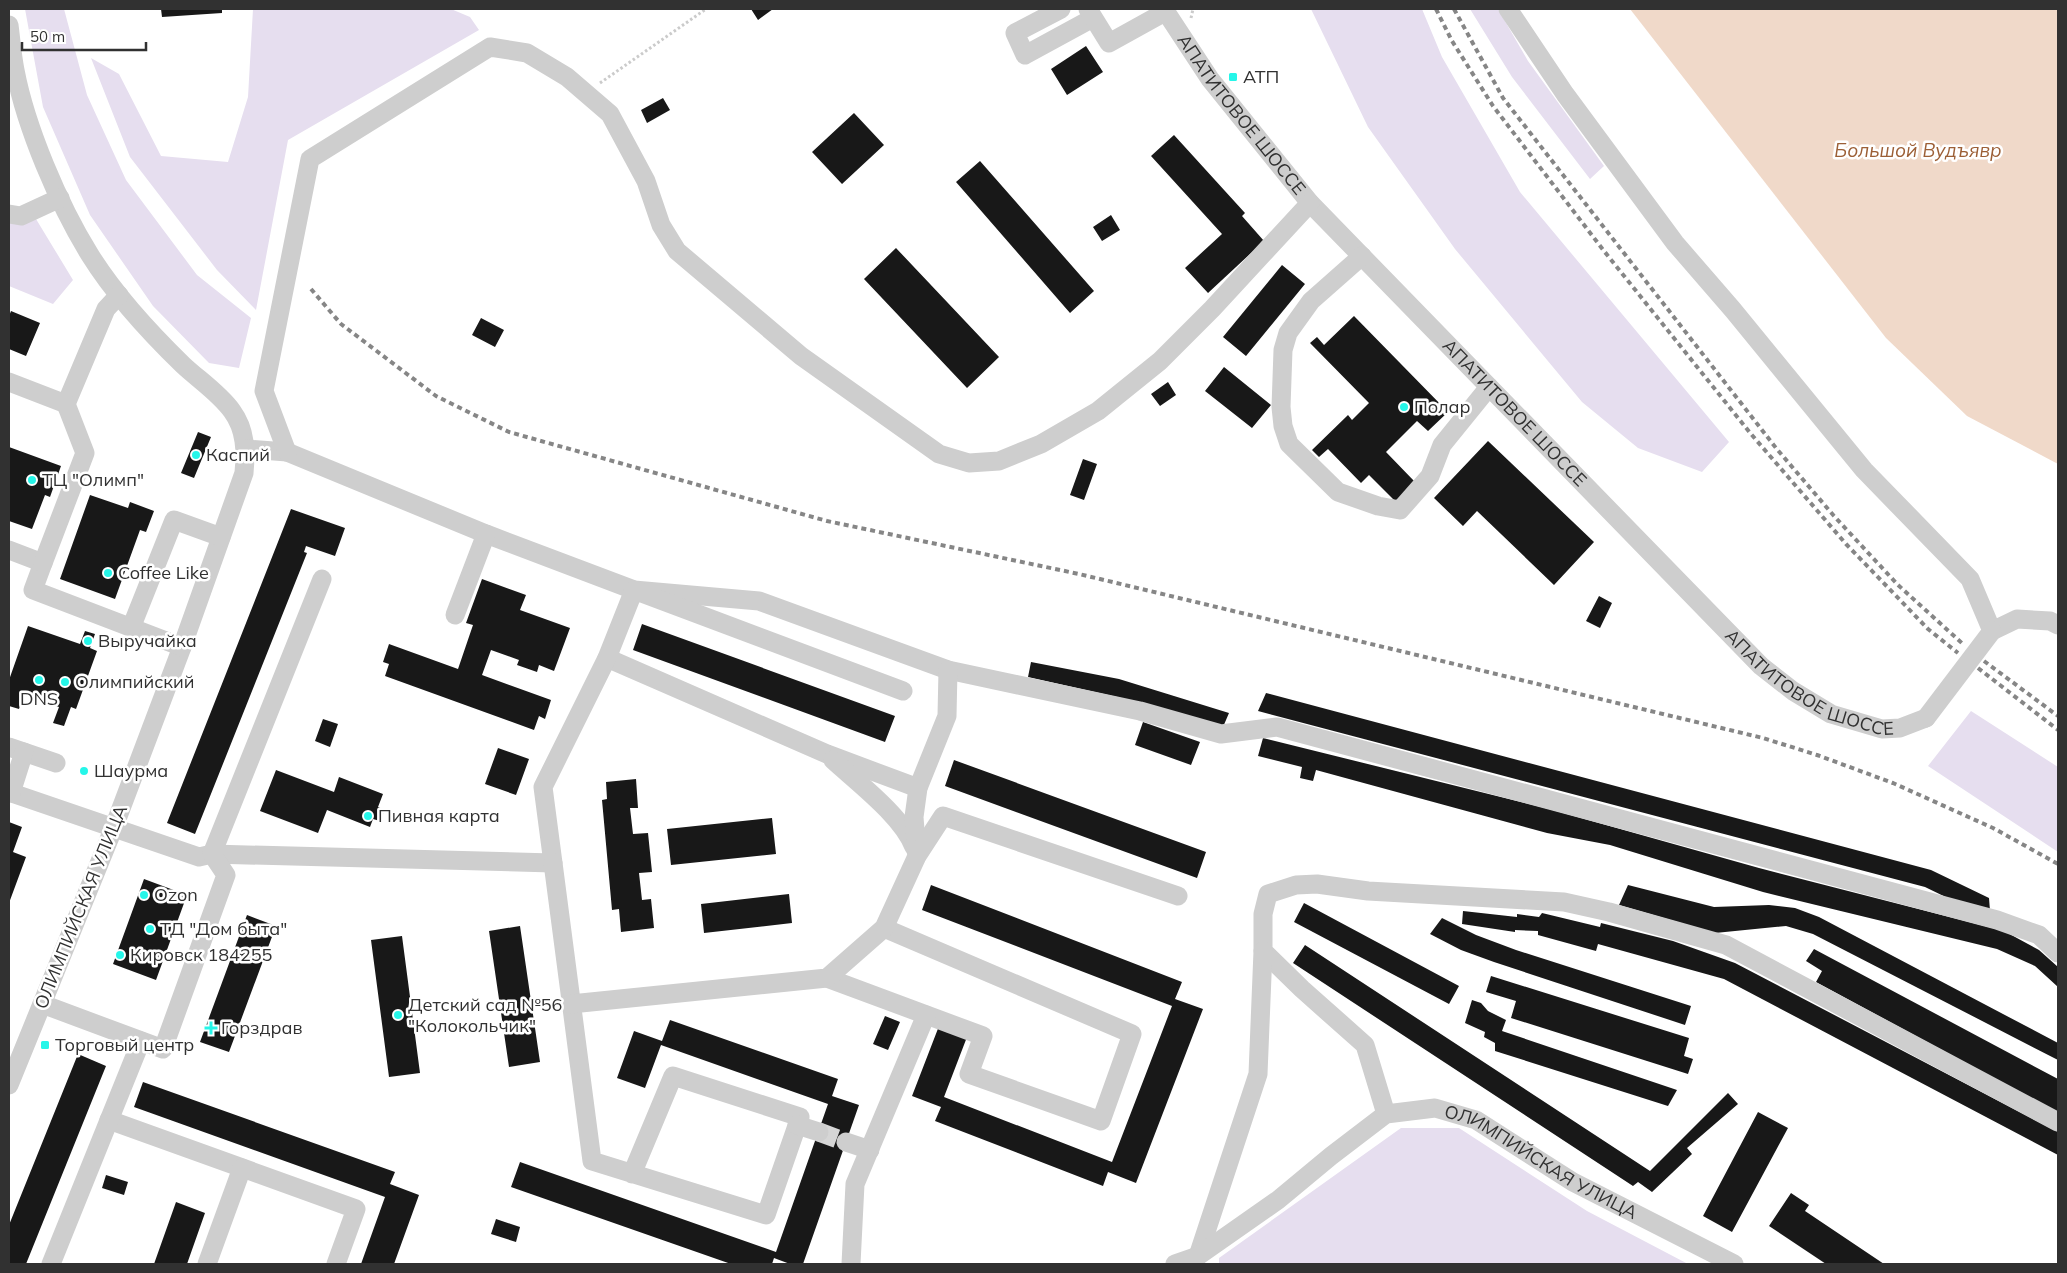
<svg xmlns="http://www.w3.org/2000/svg" width="2067" height="1273" viewBox="0 0 2067 1273" font-family="Mulish,sans-serif">
	<style>
		.green { fill: #e6deef }
		.water { fill: #f0d9c9 }
		.building { fill: #181818 }
		.lines { fill: none; stroke-linecap: round; stroke-linejoin: round }
		.minor-tunnel { stroke: #d6d6d6; stroke-width: 19; stroke-dasharray: 19 9; stroke-linecap: butt }
		.path { stroke: #cbcbcb; stroke-width: 3; stroke-dasharray: 2.5 2.5; stroke-linecap: butt }
		.minor { stroke: #cecece; stroke-width: 19 }
		.rail { stroke: #868686; stroke-width: 4; stroke-dasharray: 5 4; stroke-linecap: butt }
		.minor-bridge { stroke: #cecece; stroke-width: 19 }
		.poi-dot { fill: #25f6e9; stroke: #fff; stroke-width: 2 }
		.labels { text-anchor: middle; stroke-width: 5; stroke-linejoin: round; paint-order: stroke }
		.poi-label { font-size: 18px; fill: #313131; stroke: #fff; text-anchor: start }
		.street-label { font-size: 18px; fill: #313131; stroke: #fff }
		.water-label { font-size: 19px; font-style: italic; fill: #9c5f36; stroke: #fff }
	</style>
	<rect width="100%" height="100%" fill="#fff"/>
	<path class="green" d="M25,9H64L87,95L126,180L197,275L251,318L239,368L209,363L153,306L90,215L43,107Z
		M253,9H451L470,17L479,30L288,140L256,310L217,270L130,157L91,58L119,74L161,156L228,162L248,97Z
		M1311,9H1422L1442,57L1520,192L1729,442L1702,472L1638,448L1582,402L1455,249L1368,127Z
		M1470,9H1498L1528,61L1604,166L1590,179L1512,77Z
		M9,214L36,219L73,280L53,304L9,286Z
		M1971,711L2058,767V852L1928,766Z
		M1401,1128H1459L1587,1211L1688,1264H1219V1258Z"/>
	<path class="water" d="M1630,9H2058V464L1967,416L1886,338Z"/>
	<path class="building" d="M161,9H222V13L162,17Z
		M751,9H773L758,20Z
		M1086,46L1103,72L1067,95L1051,69Z
		M663,98L670,110L647,123L641,110Z
		M854,113L884,145L842,184L812,152Z
		M1174,135L1245,213L1242,216L1264,241L1208,293L1185,268L1222,234L1151,156Z
		M980,161L1094,291L1070,313L956,182Z
		M1111,215L1120,230L1102,241L1093,227Z
		M896,248L999,357L967,388L864,279Z
		M1282,265L1305,284L1246,356L1223,337Z
		M11,311L40,323L26,356L9,349V316Z
		M1354,316L1448,412L1428,431L1417,421L1386,452L1415,482L1396,502L1369,475L1361,483L1328,449L1319,457L1312,450L1348,415L1352,420L1369,403L1310,343L1317,337L1324,345Z
		M481,318L504,330L495,347L472,335Z
		M1224,367L1271,405L1252,428L1205,391Z
		M1168,382L1176,395L1160,406L1151,394Z
		M198,432L211,437L194,478L181,473Z
		M1488,441L1594,542L1554,585L1477,511L1463,526L1434,498Z
		M9,447L61,466L50,497L45,495L32,529L9,521Z
		M1083,459L1097,464L1084,500L1070,495Z
		M90,495L128,508L130,502L154,511L146,532L140,530L115,599L60,579Z
		M291,509L345,528L335,556L306,546L304,552L307,553L195,834L167,823Z
		M482,579L526,595L520,610L570,628L554,671L539,665L537,672L517,665L519,660L491,650L482,675L551,700L545,719L539,716L534,730L385,676L389,664L383,662L389,644L458,669L473,625L466,623Z
		M1599,596L1612,603L1600,628L1586,621Z
		M642,624L895,716L885,742L633,650Z
		M28,626L80,644L85,631L95,634L90,648L97,651L76,709L71,707L64,726L53,723L59,707L23,695L19,709L9,706V680Z
		M1031,662L1119,679L1229,713L1223,727L1117,697L1028,677Z
		M1266,693L1931,870L1989,898L1990,911L1958,903L1925,887L1258,711Z
		M323,719L338,724L330,747L315,741Z
		M1143,722L1200,742L1191,765L1135,745Z
		M1263,738L1549,809L1759,868L2004,931L2039,950L2058,967V987L2035,966L1997,949L1763,892L1610,845L1547,833L1316,770L1313,781L1300,778L1302,767L1258,756Z
		M498,748L529,759L516,795L485,784Z
		M954,760L1206,852L1197,878L945,786Z
		M276,770L334,792L339,777L383,794L378,807L385,810L380,821L373,819L370,827L327,810L318,833L260,811Z
		M636,779L638,808H630L633,834L648,833L652,872L639,873L642,900L651,899L654,928L621,932L619,909L612,910L602,800L607,799L606,782Z
		M772,818L776,854L671,865L667,829Z
		M9,822L22,827L13,852L26,857L9,903Z
		M144,879L187,895L156,980L113,964Z
		M931,885L1182,982L1175,999L1203,1009L1136,1183L1108,1172L1103,1186L935,1121L941,1107L912,1096L939,1026L967,1037L944,1097L1112,1162L1172,1006L922,910Z
		M1628,885L1714,907L1769,905L1795,908L1819,917L2058,1043V1060L1813,934L1786,926L1715,933L1619,905Z
		M789,894L792,923L704,933L701,904Z
		M1304,903L1459,986L1449,1004L1294,922Z
		M1463,911L1517,917V914L1539,917L1542,913L1600,927L1601,923L1673,941L1735,963L2058,1132V1155L1724,979L1598,944L1596,951L1538,935V931L1515,930V932L1462,924Z
		M247,915L276,926L229,1052L200,1042Z
		M1442,918L1476,935L1516,950L1691,1006L1685,1025L1494,962L1461,950L1430,934Z
		M520,926L540,1062L509,1067L489,931Z
		M402,936L420,1073L389,1077L371,940Z
		M1305,945L1650,1171L1728,1093L1738,1104L1687,1148L1692,1154L1652,1192L1638,1182L1633,1186L1293,963Z
		M1814,949L2058,1079V1113L1816,982L1822,971L1806,961Z
		M1491,976L1689,1038L1684,1056L1693,1059L1688,1074L1511,1018L1516,1001L1486,992Z
		M1472,1000L1481,1003L1488,1011L1506,1020L1502,1031L1677,1090L1668,1106L1495,1051V1043L1484,1037L1485,1032L1465,1023Z
		M885,1016L900,1022L888,1050L873,1044Z
		M670,1020L838,1079L832,1096L859,1105L803,1264H790L774,1258L772,1264H731L511,1187L520,1162L776,1252L828,1104L661,1045L645,1088L617,1078L634,1031L662,1041Z
		M78,1054L106,1066L26,1264H9V1225Z
		M143,1082L395,1172L390,1184L419,1195L394,1264H361L385,1197L134,1107Z
		M1758,1112L1788,1128L1732,1232L1703,1216Z
		M106,1175L128,1182L124,1195L102,1188Z
		M1791,1193L1809,1205L1805,1211L1884,1264H1826L1769,1226Z
		M176,1202L205,1213L187,1264H154Z
		M496,1219L520,1227L516,1242L491,1234Z"/>
	<g class="lines">
		<path class="minor-tunnel" d="M819,1132L846,1142"/>
		<path class="path" d="M1191,18L1193,9
			M600,83L706,9"/>
		<g class="minor">
			<path d="M1061,9L1015,33L1025,55L1093,18"/>
			<path d="M1088,9L1109,43L1165,12"/>
			<path id="s1" d="M1164,9L1210,79L1310,203L1761,666L1793,691L1831,714L1882,729L1900,728L1926,718"/>
			<path d="M1508,9L1565,94L1675,243L1733,310L1864,470L1970,579L1992,631L2017,619L2050,621L2058,625"/>
			<path d="M9,25C11,40 12,55 15,70C26,128 59,205 90,255C115,295 149,332 183,365C199,380 219,393 232,411C246,430 246,452 244,473L182,647L114,827L9,1085"/>
			<path d="M9,214L21,216L60,198"/>
			<path d="M1362,256L1311,301L1288,333L1283,350L1281,407L1283,426L1289,444L1338,492L1378,506L1400,510L1430,476L1442,445L1489,387"/>
			<path d="M9,382L66,404L106,309L119,295"/>
			<path d="M246,449L287,452L486,534L634,590L759,601L948,670L1140,711L1221,734L1277,727L1997,920L2039,935L2058,953"/>
			<path d="M287,452L264,391L310,159L490,47L527,53L567,77L610,114L646,181L661,225L677,251L801,356L939,454L969,463L999,461L1041,444L1098,411L1160,361L1212,309L1310,203"/>
			<path d="M9,550L43,563L33,590L182,647"/>
			<path d="M43,563L85,453L66,404"/>
			<path d="M455,615L486,534"/>
			<path d="M131,628L174,520L221,537"/>
			<path d="M607,658L827,754L918,788"/>
			<path d="M9,747L56,763"/>
			<path d="M833,760C858,783 902,816 914,847"/>
			<path d="M9,792L199,857L212,854L553,863L543,787L607,658L634,590L903,691"/>
			<path d="M11,793L24,752"/>
			<path d="M917,856L914,817L918,788L947,716L948,670"/>
			<path d="M553,863L592,1161L766,1215L800,1117L673,1076L632,1174"/>
			<path d="M827,978L983,1036L969,1074L1101,1121L1132,1034L884,928"/>
			<path d="M42,1004L163,1049L226,875L212,854L322,579"/>
			<path d="M571,1004L827,978L884,928L917,856L943,816L1178,896"/>
			<path d="M1386,1114L1365,1045L1302,989L1263,951V914L1268,894L1296,885L1317,884L1368,891L1564,902L1609,912L1726,945L2058,1122"/>
			<path d="M109,1120L356,1209L336,1264"/>
			<path d="M797,1125L819,1132"/>
			<path d="M846,1142L870,1150"/>
			<path d="M1198,1256L1258,1074L1263,951"/>
			<path d="M51,1264L141,1041"/>
			<path d="M207,1264L242,1168"/>
			<path d="M851,1264L855,1184L926,1015"/>
			<path id="s2" d="M1175,1264L1198,1256L1278,1200L1331,1156L1386,1114L1435,1108L1476,1120L1573,1182L1734,1264"/>
		</g>
		<path class="rail" d="M1436,9L1452,41L1493,106L1604,251L1751,434L1846,544L1928,629L1958,653
			M1454,9L1503,98L1776,448L1834,516L1898,585L1964,645
			M311,289L341,324L436,396L509,432L827,521L1079,574L1763,738L1817,755L1893,783L1993,828L2058,864
			M1984,661L2058,716
			M1978,668L2058,730"/>
		<path class="minor-bridge" d="M1926,718L1992,631"/>
	</g>
	<g class="poi-dot">
		<rect x="1228" y="72" width="10" height="10" rx="2.5"/>
		<circle cx="1404" cy="407" r="5"/>
		<circle cx="196" cy="455" r="5"/>
		<circle cx="32" cy="480" r="5"/>
		<circle cx="108" cy="573" r="5"/>
		<circle cx="88" cy="641" r="5"/>
		<circle cx="39" cy="680" r="5"/>
		<circle cx="65" cy="682" r="5"/>
		<circle cx="84" cy="771" r="5"/>
		<circle cx="368" cy="816" r="5"/>
		<circle cx="144" cy="895" r="5"/>
		<circle cx="150" cy="929" r="5"/>
		<circle cx="120" cy="955" r="5"/>
		<circle cx="398" cy="1015" r="5"/>
		<path d="M208.5 1020.5h5v5h5v5h-5v5h-5v-5h-5v-5h5z"/>
		<rect x="40" y="1040" width="10" height="10" rx="2.5"/>
	</g>
	<g class="labels">
		<g class="poi-label">
			<text x="1243" y="83">АТП</text>
			<text x="1414" y="413">Полар</text>
			<text x="206" y="461">Каспий</text>
			<text x="42" y="486">ТЦ "Олимп"</text>
			<text x="118" y="579">Coffee Like</text>
			<text x="98" y="647">Выручайка</text>
			<text x="75" y="688">Олимпийский</text>
			<text x="39" y="705" text-anchor="middle">DNS</text>
			<text x="94" y="777">Шаурма</text>
			<text x="378" y="822">Пивная карта</text>
			<text x="154" y="901">Ozon</text>
			<text x="160" y="935">ТД "Дом быта"</text>
			<text x="130" y="961">Кировск 184255</text>
			<text x="408" y="1011">Детский сад №56<tspan x="408" dy="21">"Колокольчик"</tspan></text>
			<text x="221" y="1034">Горздрав</text>
			<text x="55" y="1051">Торговый центр</text>
		</g>
		<g class="street-label">
			<text dy="6" stroke="none"><textPath href="#s1" startOffset="131">АПАТИТОВОЕ ШОССЕ</textPath></text>
			<text dy="6" stroke="none"><textPath href="#s1" startOffset="536">АПАТИТОВОЕ ШОССЕ</textPath></text>
			<text dy="6" stroke="none"><textPath href="#s1" startOffset="941">АПАТИТОВОЕ ШОССЕ</textPath></text>
			<text transform="translate(81 907) rotate(-68)" y="6">ОЛИМПИЙСКАЯ УЛИЦА</text>
			<text dy="6" stroke="none"><textPath href="#s2" startOffset="429">ОЛИМПИЙСКАЯ УЛИЦА</textPath></text>
		</g>
		<g class="water-label">
			<text x="1918" y="157">Большой Вудъявр</text>
		</g>
	</g>
	<rect width="2067" height="1273" fill="none" stroke="#313131" stroke-width="20"/>
	<path d="M22 42v8h124v-8" fill="none" stroke="#313131" stroke-width="2.5"/>
	<text x="30" y="42" font-size="15" fill="#313131" stroke="#ffffff" stroke-width="4" paint-order="stroke">50 m</text>
</svg>
